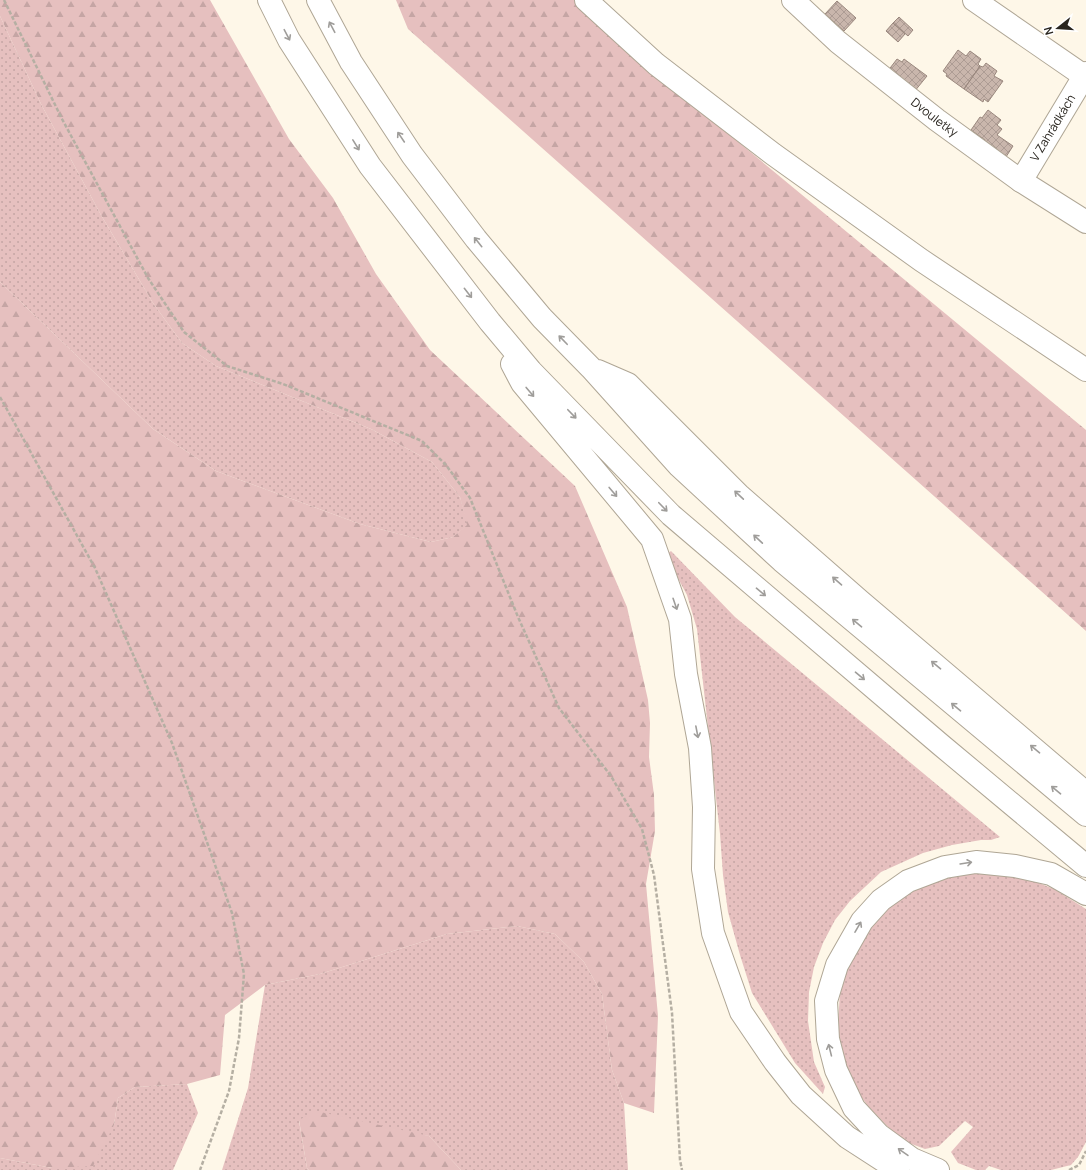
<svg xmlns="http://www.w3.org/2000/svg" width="1086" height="1170" viewBox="0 0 1086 1170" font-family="Manrope,sans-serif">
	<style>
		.grass { fill: url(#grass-dots) }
		.forest { fill: url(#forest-firs) }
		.building { fill: url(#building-cross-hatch); stroke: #9a887e }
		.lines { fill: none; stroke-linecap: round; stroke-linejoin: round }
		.minor-casing { stroke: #afa695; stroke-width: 24 }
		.highway-casing { stroke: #afa695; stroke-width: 24 }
		.path { stroke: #b5afa3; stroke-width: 2.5; stroke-dasharray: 4 2; stroke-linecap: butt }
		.minor { stroke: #fff; stroke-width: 22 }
		.highway { stroke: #fff; stroke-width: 22 }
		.oneway { stroke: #9f9d9a }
		.labels { text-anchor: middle; stroke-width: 3; stroke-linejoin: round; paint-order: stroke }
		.street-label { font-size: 12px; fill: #29251f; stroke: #fff }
	</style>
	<defs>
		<pattern id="grass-dots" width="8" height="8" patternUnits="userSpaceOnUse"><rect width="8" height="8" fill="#e6c0bf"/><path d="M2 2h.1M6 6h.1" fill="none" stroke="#c5a5a4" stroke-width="1.8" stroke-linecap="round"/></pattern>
		<pattern id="forest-firs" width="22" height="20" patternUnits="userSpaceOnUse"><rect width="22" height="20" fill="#e6c0bf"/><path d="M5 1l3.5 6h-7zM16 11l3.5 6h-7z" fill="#c5a5a4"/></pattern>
		<pattern id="building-cross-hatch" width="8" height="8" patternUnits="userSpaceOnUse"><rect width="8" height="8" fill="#c9b6ac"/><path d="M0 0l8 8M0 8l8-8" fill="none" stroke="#ad9c94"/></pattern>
	</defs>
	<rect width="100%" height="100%" fill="#fef7e8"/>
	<path class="grass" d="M0,16L41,104L101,215L153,303L182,343L216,366L371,429L432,462L460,497L468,525L453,537L431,542L360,524L216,471L153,429L0,282Z
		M671,551L735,617L1000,837L991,840H981L952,845L923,853L881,872L850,901L835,920L823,943L814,967L809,992L808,1021L814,1062L825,1087L823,1094L795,1063L752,993L740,955L728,912L723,875L720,834L697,629L687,595L673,569L667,554Z
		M969,872H1000L1026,878L1054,889L1086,909V1142L1078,1157L1071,1165L1051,1170H1001L989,1166L985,1170H976L958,1163L951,1152L973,1127L965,1121L939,1146L925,1149L909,1143L890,1129L868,1106L854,1087L842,1057L838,1025L840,992L848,964L859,941L888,907L915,889L944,877Z
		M517,926L555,934L584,962L602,994L612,1070L624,1103L628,1170H461L429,1136L299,1121L307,1168L309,1170H222L248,1088L265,985L320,974L447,934Z
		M187,1084L198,1113L173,1170H0V1158L52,1168L114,1125L118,1098L135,1087Z"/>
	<path class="forest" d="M0,0H210L289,139L333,198L376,274L430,350L575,486L627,607L648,700L650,723L649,757L654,795L655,831L646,884L658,1016L654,1113L624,1103L612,1070L602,994L584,962L555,934L517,926L447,934L320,974L265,985L225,1015L220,1075L187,1084L135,1087L118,1098L114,1125L93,1166L52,1168L0,1158V282L153,429L216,471L360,524L431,542L453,537L467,525L460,497L432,462L371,429L216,366L182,343L153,303L101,215L41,104L0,16Z
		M396,0H574L603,30L1086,430V631L408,29Z
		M316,1111L429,1136L461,1170H309L307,1168L299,1120Z"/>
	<path class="building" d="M837,1L856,18L844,31L825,14Z
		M899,17L913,30L908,36L893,23Z
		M893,23L905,34L898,42L886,31Z
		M958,50L966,56L970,51L981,59L978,64L980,66L964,89L946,76L947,74L943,71Z
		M897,59L902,62L904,59L927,76L914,92L887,72Z
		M986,63L997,71L994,76L1003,81L988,102L984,99L983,102L964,89L980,66L983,67Z
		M988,110L1001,120L997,125L1002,129L997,135L1013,146L1004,160L982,145L985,140L971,130L980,117L982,118Z"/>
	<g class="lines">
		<g class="minor-casing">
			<g id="minor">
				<path d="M586,0L656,64L773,154L921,260L1086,370"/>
				<path id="s1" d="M793,0L838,42L937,120L1021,181L1086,222"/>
				<path d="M974,0L1084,76"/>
				<path id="s2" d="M1021,181L1086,73"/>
			</g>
		</g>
		<g class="highway-casing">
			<path id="highway" d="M269,0L289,40L370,166L490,322L531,371L671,515L941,745L1086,866
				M318,0L351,62L412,155L476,239L542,318L591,368L679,466L782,561L1086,815
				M512,364L522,383L652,539L680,619L686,674L700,748L704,807L703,869L713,933L741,1012L775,1062L801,1095L847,1137L898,1170
				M598,371L628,384L739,495L860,601L1086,793
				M938,1170L912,1159L879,1135L854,1108L836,1070L828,1039L826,1001L837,965L862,921L881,900L908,881L945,867L976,862L1015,866L1051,874L1086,894"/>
		</g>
		<path class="path" d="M4,0L62,119L148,278L184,332L227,366L283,384L422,441L446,465L470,498L518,617L559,708L611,776L642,829L654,875L672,1013L680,1160L682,1170
			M0,397L95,568L172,743L232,913L244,974L239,1038L229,1091L200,1170
			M1069,1170L1079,1165L1086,1151"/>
		<use href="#minor" class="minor"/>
		<use href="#highway" class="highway"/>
	</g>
	<defs><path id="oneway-shaft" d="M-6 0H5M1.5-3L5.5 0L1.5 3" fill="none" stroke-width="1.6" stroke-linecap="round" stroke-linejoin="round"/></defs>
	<g class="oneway">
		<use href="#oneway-shaft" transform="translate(332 27) rotate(-118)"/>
		<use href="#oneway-shaft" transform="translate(287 35) rotate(62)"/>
		<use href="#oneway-shaft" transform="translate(401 137) rotate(-124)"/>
		<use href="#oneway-shaft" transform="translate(356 145) rotate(58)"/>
		<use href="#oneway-shaft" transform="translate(478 242) rotate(-129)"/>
		<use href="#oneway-shaft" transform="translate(468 293) rotate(52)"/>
		<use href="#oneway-shaft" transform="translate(563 340) rotate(-134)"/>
		<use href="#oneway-shaft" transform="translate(530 392) rotate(50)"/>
		<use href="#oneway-shaft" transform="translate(572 414) rotate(46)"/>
		<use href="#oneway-shaft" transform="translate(613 492) rotate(50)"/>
		<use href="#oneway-shaft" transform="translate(739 495) rotate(-137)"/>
		<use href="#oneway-shaft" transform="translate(663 507) rotate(46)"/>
		<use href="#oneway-shaft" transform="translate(758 539) rotate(-137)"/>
		<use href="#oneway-shaft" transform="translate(837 581) rotate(-139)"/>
		<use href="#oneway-shaft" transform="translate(761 592) rotate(40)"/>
		<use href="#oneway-shaft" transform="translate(675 604) rotate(71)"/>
		<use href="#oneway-shaft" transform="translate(857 623) rotate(-140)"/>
		<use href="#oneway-shaft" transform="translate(936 665) rotate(-140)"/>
		<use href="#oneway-shaft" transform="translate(860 676) rotate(40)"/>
		<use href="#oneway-shaft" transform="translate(956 707) rotate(-140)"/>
		<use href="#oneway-shaft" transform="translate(697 732) rotate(79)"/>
		<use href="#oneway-shaft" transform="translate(1035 749) rotate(-140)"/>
		<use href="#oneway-shaft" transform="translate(1056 790) rotate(-140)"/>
		<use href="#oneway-shaft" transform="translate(966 863) rotate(-9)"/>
		<use href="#oneway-shaft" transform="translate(858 927) rotate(-60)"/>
		<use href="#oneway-shaft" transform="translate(830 1050) rotate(-104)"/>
		<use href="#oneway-shaft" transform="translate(903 1152) rotate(-145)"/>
	</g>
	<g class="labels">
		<g class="street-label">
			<text dy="4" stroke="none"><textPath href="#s1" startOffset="184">Dvouletky</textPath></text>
			<text dy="4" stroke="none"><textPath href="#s2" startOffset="62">V Zahrádkách</textPath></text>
		</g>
	</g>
	<g transform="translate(1058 28) rotate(253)" stroke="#ffffff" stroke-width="3" paint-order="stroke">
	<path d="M0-3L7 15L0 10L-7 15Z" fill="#29251f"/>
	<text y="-6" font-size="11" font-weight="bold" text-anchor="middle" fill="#29251f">N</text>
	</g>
</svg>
